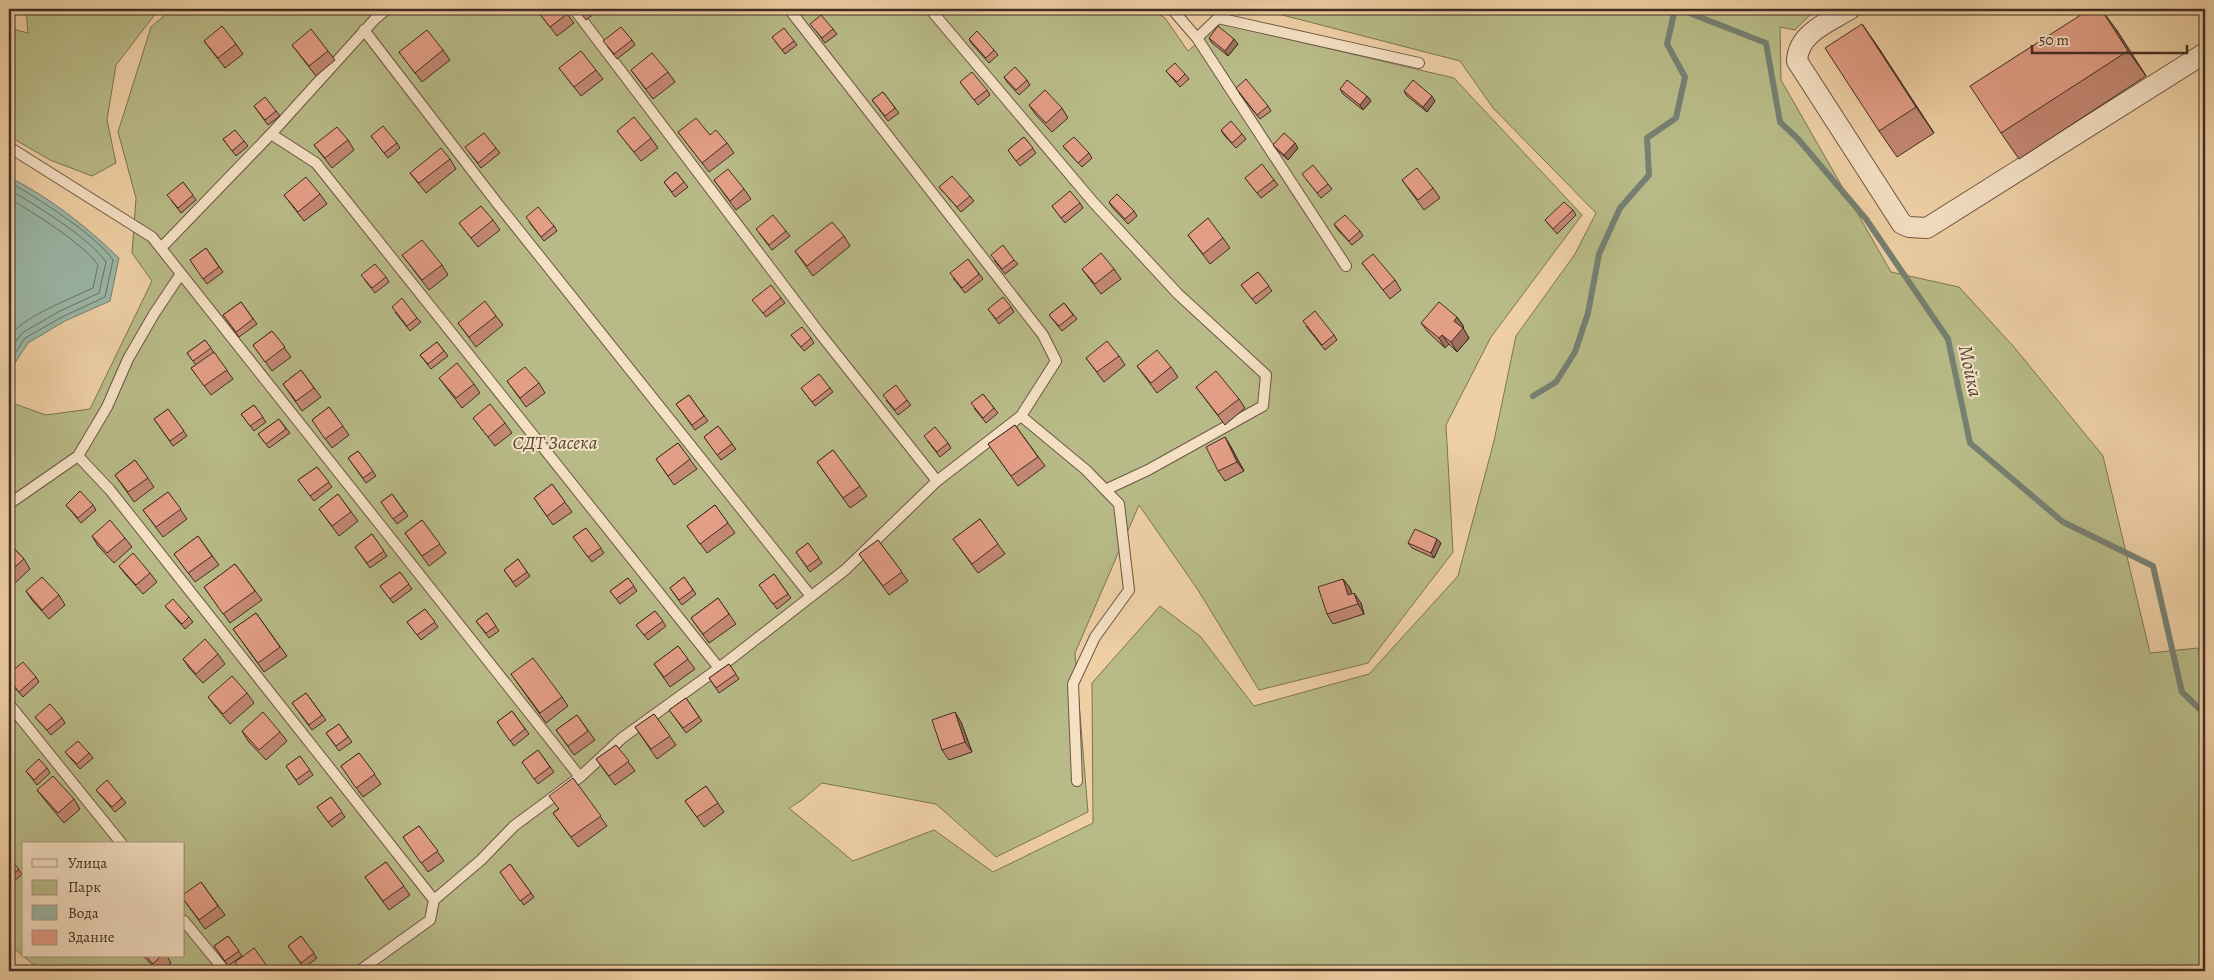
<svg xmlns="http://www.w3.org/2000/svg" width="2214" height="980" viewBox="0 0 2214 980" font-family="Alegreya,serif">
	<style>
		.green { fill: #b8bb87; stroke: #7c7454; fill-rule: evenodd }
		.water { fill: #9ab7a7; stroke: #768072 }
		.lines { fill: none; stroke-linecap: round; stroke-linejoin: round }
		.shore { stroke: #6e7264; stroke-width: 1 }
		.stream { stroke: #768072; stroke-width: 6 }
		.lane-casing { stroke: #6c5643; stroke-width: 12 }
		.street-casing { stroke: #6c5643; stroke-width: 22 }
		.lane { stroke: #f5e0c4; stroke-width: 10 }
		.street { stroke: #f5e0c4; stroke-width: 20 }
		.wall { fill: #c38874; stroke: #412d22 }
		.shaded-wall { fill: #9f6f5e; stroke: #412d22 }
		.building { fill: #e39e87; stroke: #412d22 }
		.labels { text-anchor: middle; stroke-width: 4; stroke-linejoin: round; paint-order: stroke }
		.park-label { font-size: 19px; font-style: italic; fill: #594936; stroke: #f5e0c4 }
		.water-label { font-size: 20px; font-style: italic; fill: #53493d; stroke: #f5e0c4 }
	</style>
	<rect width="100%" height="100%" fill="#efd0a5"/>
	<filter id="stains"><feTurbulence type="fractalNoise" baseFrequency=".004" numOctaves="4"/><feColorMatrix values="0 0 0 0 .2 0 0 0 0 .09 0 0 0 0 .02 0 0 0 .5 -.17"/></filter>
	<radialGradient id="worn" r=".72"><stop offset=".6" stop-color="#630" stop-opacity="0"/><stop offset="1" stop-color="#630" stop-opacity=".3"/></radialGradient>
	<path class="green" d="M26,9H159L116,65L107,120L116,163L92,176L50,160L9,136V28L28,33Z
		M172,9H1150L1165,18L1188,51L1220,23L1454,78L1582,215L1491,337L1446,425L1453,552L1368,663L1259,690L1198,590L1139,505L1075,653L1088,812L996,857L936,804L822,783L802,800L789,808L853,861L934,830L993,872L1093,823L1092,683L1160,606L1200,636L1254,706L1369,674L1458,576L1494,441L1516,336L1575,254L1596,213L1493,108L1460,61L1259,9H1816L1795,30L1780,27L1781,80L1891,272L1959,287L2014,347L2103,456L2150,653L2198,648L2205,666V971H41L9,944V402L46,415L90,409L152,281L132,253L136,198L118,132L151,27ZM24,844H184V956H24Z"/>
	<path class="water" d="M9,177C49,197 86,226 119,258L110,301L65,321L28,343L9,372Z"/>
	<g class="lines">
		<path class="shore" d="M9,182C36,197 96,235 113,260L105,297L62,317L25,338L9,363
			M9,189C36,206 89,237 106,262L99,293L60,311L22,333L9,351
			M9,198C33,213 83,243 98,265L93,288C70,299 22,317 9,337"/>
		<path class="stream" d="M1679,9L1766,43L1780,122L1798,139L1866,219L1948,339L1970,443L2063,522L2153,566L2182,692L2205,714
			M1533,396L1556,382L1575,352L1588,313L1599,254L1620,208L1649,175L1647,138L1676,118L1685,77L1667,44L1675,9"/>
		<g class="lane-casing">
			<path id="lane" d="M574,9L818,331L937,481
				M930,9L1093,202L1178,294L1266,375L1263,406L1148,470L1105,490
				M1172,9L1197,38L1346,266
				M364,30L497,203L810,595
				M1197,38L1218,18L1419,63
				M271,134L375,19L387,9
				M9,147L152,237L580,777
				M161,248L271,134L316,163L719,668
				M1021,416L1086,470L1119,504L1129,590L1095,637L1073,684L1077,781
				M78,456L110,490L434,900L481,860L514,826L580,777L622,738L719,668L845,570L937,481L1021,416L1056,361L1043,335L789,9
				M9,504L78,456L107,407L128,359L154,314L180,275
				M9,704L122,844
				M184,921L225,971
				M359,971L430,920L434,900"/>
		</g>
		<g class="street-casing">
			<path id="street" d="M1850,9C1829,22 1798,33 1797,61L1902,224L1909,227L1927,228L2205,53"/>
		</g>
		<use href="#lane" class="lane"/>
		<use href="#street" class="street"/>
	</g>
	<path class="wall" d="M459,9H471L464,15Z
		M536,9H563L574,23L557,36Z
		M577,9H600L586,20Z
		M1106,9H1119L1113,15Z
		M1862,24L1880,50L1934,133L1897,157L1879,131Z
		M814,28L833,29L837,34L825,43Z
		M2116,29L2146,76L2019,159L2001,133Z
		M1209,38L1238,44L1228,56L1212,43Z
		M969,39L994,50L998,55L989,63L972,44Z
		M632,40L635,45L617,59L607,46Z
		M204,41L236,44L243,54L225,68Z
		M775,41H794L797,45L785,54Z
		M292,45L328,51L335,60L316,76Z
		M443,50L450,60L422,82L399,52Z
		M559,68L596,70L603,79L581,96Z
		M631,70L668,72L675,82L653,99Z
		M1166,71L1185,74L1189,79L1180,87Z
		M1004,77L1027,80L1030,85L1019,95L1007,82Z
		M960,82L987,90L990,95L978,105Z
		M1340,89L1367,96L1371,101L1363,110L1343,94Z
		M1404,91L1435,101L1427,112L1407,96Z
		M883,92L899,113L888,121L872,100Z
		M1239,93L1268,106L1271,111L1260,119Z
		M1029,105L1062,108L1068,118L1052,132L1036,115Z
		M254,106L276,111L280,116L268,125Z
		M1221,130L1242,134L1246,139L1236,148L1224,135Z
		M617,131L651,138L658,148L641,161Z
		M678,132L710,135L727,143L734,153L709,172Z
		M371,136L397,143L400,148L388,158Z
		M1024,137L1036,153L1020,166L1008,150Z
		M223,139L244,141L248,146L236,156Z
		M348,140L354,150L332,168L314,145Z
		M1273,145L1298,148L1288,160L1277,150Z
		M1063,146L1089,153L1092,158L1082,167L1067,151Z
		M496,148L500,153L481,168L469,152Z
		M450,159L456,169L426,193L410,173Z
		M676,172L688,187L675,197L664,182Z
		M1245,178L1274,180L1278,185L1261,198Z
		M1306,179L1328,184L1332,189L1321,198Z
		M714,180L744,189L751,199L736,210Z
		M1402,180L1433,188L1440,198L1424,210Z
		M183,182L196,200L181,213L171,200Z
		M939,187L970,196L974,201L961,212Z
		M320,194L327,204L304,221L284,195Z
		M1109,202L1134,211L1137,216L1128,224L1112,207Z
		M1080,203L1083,208L1065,223L1052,206Z
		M1573,210L1576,215L1557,234L1545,220Z
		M493,220L500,230L478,247L459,223Z
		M529,222L554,226L557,231L544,241Z
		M1334,224L1360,231L1363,236L1352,245L1337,229Z
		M786,231L790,236L772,250L759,233Z
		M1188,235L1223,238L1230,248L1210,264Z
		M844,236L850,246L813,276L795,251Z
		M206,248L223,272L207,284L190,260Z
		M402,255L442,265L448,275L429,290Z
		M968,259L983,279L965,293L953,278Z
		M994,260H1014L1018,264L1005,274Z
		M1362,263L1395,280L1401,290L1390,299Z
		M1082,269H1114L1121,279L1101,294Z
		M1258,272L1272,291L1256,304L1241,285Z
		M386,277L389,282L375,293L364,279Z
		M781,298L785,303L766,317L756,304Z
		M241,302L257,324L239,337L223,315Z
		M1064,303L1077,319L1062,331L1049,315Z
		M1011,307L1014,312L999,324L988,309Z
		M395,312L417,318L421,322L410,331Z
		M496,316L503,325L476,347L458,323Z
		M1457,317L1464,327L1463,328L1469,338L1457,352L1449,344L1445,348L1428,332L1421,323Z
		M1306,326L1334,335L1337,340L1325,350Z
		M272,331L291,357L272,371L253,345Z
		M791,335L811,338L814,343L804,351Z
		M205,340L233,379L211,395L191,368L196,365L187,353Z
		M437,342L448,356L431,369L420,355Z
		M1119,356L1125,365L1104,382L1086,358Z
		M1137,366L1171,367L1178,377L1157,393Z
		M301,370L321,397L302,411L283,384Z
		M439,378L474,384L480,393L462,408Z
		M507,381L539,383L545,393L526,407Z
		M1196,387L1239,399L1245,408L1225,425Z
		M801,388H830L833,392L815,406Z
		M983,394L998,413L986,423L974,408Z
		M689,395L708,421L695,430L676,404Z
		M886,400H907L911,405L898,415Z
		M254,405L266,422L254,431L241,414Z
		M329,407L349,435L332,448L312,420Z
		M168,409L187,436L173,446L154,419Z
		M473,418L505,423L512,433L495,446Z
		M279,419L290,433L269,448L258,434Z
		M1015,425L1045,466L1018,486L988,444Z
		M718,426L736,449L721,460L704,437Z
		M1225,437L1231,447L1244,471L1225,481L1218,471Z
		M927,440L948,443L951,448L940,457Z
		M678,443L697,469L674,485L656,459Z
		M833,450L867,496L850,508L817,462Z
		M358,451L376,476L366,483L348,458Z
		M135,460L154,487L134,502L115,475Z
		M317,467L332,487L314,501L298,480Z
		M552,484L572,512L553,525L534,498Z
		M168,492L187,519L163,537L143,510Z
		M338,494L358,521L339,536L319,509Z
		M392,494L408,516L397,524L381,502Z
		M66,505H93L96,510L81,523Z
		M715,505L735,533L707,553L687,526Z
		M980,519L1005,554L978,573L953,539Z
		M422,520L446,553L429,566L405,533Z
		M586,528L604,553L592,562L573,537Z
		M372,534L387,556L370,568L355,547Z
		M92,536L125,538L132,547L114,563L98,546Z
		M198,536L219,565L195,582L174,554Z
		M878,540L908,581L889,595L859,554Z
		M9,543L24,559L30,569L14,584L9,578Z
		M808,543L822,563L810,572L796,552Z
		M1408,543H1441L1434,558L1412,548Z
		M518,559L530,576L516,587L504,570Z
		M235,564L262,600L230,623L204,587Z
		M119,566L150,573L157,582L143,594L126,575Z
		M400,572L412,589L393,603L380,586Z
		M774,574L791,598L777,609L759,585Z
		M684,577L696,594L682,605L670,588Z
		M628,578L637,591L620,604L610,591Z
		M1343,579L1350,588L1352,594L1361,603L1364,614L1333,624L1327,614Z
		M26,591L59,595L65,605L49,619L32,600Z
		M718,598L736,624L709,643L691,618Z
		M165,606L189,617L193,622L185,629Z
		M425,609L438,627L421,640L407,622Z
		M655,611L666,626L648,640L636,625Z
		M256,613L287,656L264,672L233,629Z
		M487,613L499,631L489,638L476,621Z
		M678,646L695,669L670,687L654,664Z
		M218,654L225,664L203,683L190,669L183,659Z
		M729,664L739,679L719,693L709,678Z
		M9,674L36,677L39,682L23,697L9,681Z
		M511,674L562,697L568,706L546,723Z
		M247,693L254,703L230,724L215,706L208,697Z
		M306,693L326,720L312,730L292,703Z
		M686,698L702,721L686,733L669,710Z
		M512,711L529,734L514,746L497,722Z
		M654,714L676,745L657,759L635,727Z
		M577,715L595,740L574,755L556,730Z
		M35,717L62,718L65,723L51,735Z
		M961,722L972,752L949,760L942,750Z
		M339,724L352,742L339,751L326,733Z
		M9,725L12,731L9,734Z
		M242,731L280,732L287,741L266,760L248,741Z
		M616,745L635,771L615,785L596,759Z
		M538,750L554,772L538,784L522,762Z
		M65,752L89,753L93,758L80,769Z
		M359,753L381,784L363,797L341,766Z
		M300,756L313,775L299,785L286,766Z
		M47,768L50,773L37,785L26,771Z
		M573,778L607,826L578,847L553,813L558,809Z
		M706,786L724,812L704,827L685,801Z
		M37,790L74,799L80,809L64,823L44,799Z
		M96,790L122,798L126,803L115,812Z
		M331,797L345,817L332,827L317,807Z
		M419,826L444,861L428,872L403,837Z
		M9,858L22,874L10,885L9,883Z
		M386,862L410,895L389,910L365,877Z
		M510,864L534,897L524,905L500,872Z
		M201,882L225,915L205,929L184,900Z
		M228,936L242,956L228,966L214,946Z
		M301,936L317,958L304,968L288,946Z
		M143,956H167L171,963L162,971H158Z"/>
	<path class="shaded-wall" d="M1112,9H1119L1113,15L1110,10Z
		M2101,9L2116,29L2146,76L2128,51Z
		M1862,24L1880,50L1934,133L1916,107Z
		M1234,39L1238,44L1228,56L1225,51Z
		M1367,96L1371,101L1363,110L1360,105Z
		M1432,96L1435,101L1427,112L1423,107Z
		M1295,143L1298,148L1288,160L1284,155Z
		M1457,317L1464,327L1462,329L1463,328L1469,338L1457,352L1451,342L1454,321Z
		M1442,335L1449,344L1445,348L1439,338Z
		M1225,437L1231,447L1244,471L1237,462Z
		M1437,539L1441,543L1434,558L1431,553Z
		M1343,579L1350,588L1355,604L1348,595Z
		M1354,593L1361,603L1364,614L1358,604Z
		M955,712L961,722L972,752L965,742Z"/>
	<path class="building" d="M536,9H563L567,14L550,27Z
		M578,9H590L583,15Z
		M2090,9H2101L2128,51L2001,133L1970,86Z
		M821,15L833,29L822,38L810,24Z
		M1862,24L1916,107L1879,131L1825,48Z
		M222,26L236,44L218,58L204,41Z
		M1218,26L1234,39L1225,51L1209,38Z
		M621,27L632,40L614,54L603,41Z
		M784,28L794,41L782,50L772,37Z
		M311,29L328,51L309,66L292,45Z
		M427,30L443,50L415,73L399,52Z
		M977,31L994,50L986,58L969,39Z
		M581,51L596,70L574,87L559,68Z
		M652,53L668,72L646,89L631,70Z
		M1175,63L1185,74L1177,82L1166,71Z
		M1015,67L1027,80L1016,90L1004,77Z
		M972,72L987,90L974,100L960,82Z
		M1246,79L1268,106L1257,115L1236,88Z
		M1347,80L1367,96L1360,105L1340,89Z
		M1413,80L1432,96L1423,107L1404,91Z
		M1045,90L1062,108L1046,123L1029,105Z
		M883,92L895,108L885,116L872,100Z
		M265,97L276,111L265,120L254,106Z
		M634,117L651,138L634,152L617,131Z
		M696,118L710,135L716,130L727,143L702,163L678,132Z
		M1231,121L1242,134L1232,143L1221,130Z
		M383,126L397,143L384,153L371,136Z
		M337,127L348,140L325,158L314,145Z
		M235,130L244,141L232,151L223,139Z
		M484,133L496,148L478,163L465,147Z
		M1284,133L1295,143L1284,155L1273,145Z
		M1024,137L1033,148L1016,161L1008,150Z
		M1074,137L1089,153L1078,163L1063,146Z
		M441,148L450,159L419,183L410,173Z
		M1262,164L1274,180L1257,193L1245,178Z
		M1313,165L1328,184L1317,193L1302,174Z
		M1417,168L1433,188L1418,200L1402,180Z
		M728,169L744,189L730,201L714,180Z
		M676,172L684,182L672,192L664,182Z
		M952,176L970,196L957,207L939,187Z
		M306,177L320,194L298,212L284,195Z
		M183,182L193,195L178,208L167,195Z
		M1070,191L1080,203L1061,218L1052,206Z
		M1117,194L1134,211L1125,219L1109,202Z
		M1564,202L1573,210L1553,229L1545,220Z
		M481,206L493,220L471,238L459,223Z
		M538,207L554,226L541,237L526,217Z
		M773,215L786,231L769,245L756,229Z
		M1345,215L1360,231L1349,241L1334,224Z
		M1208,218L1223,238L1203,254L1188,235Z
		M832,222L844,236L807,266L795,251Z
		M422,240L442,265L422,280L402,255Z
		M1003,245L1014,260L1002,269L991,255Z
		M206,248L219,267L203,279L190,260Z
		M1101,253L1114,269L1095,284L1082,269Z
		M1373,254L1395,280L1383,290L1362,263Z
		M968,259L979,274L962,288L950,273Z
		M375,264L386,277L372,288L361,275Z
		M1258,272L1269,286L1252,299L1241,285Z
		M771,285L781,298L763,313L752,300Z
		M1003,297L1011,307L996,319L988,309Z
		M402,298L417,318L407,326L392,307Z
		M485,301L496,316L469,337L458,323Z
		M241,302L253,319L236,332L223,315Z
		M1439,302L1457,317L1454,321L1463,328L1451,342L1442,335L1439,338L1421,323Z
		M1064,303L1073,315L1059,326L1049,315Z
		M1315,311L1334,335L1322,345L1303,321Z
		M802,327L811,338L801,347L791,335Z
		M272,331L285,347L265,362L253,345Z
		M205,340L211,348L193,361L187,353Z
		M1107,341L1119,356L1097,372L1086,358Z
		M437,342L444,351L428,364L420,355Z
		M1157,350L1171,367L1151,383L1137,366Z
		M214,352L227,370L204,386L191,368Z
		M457,363L474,384L456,398L439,378Z
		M525,367L539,383L520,398L507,381Z
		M301,370L314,388L296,401L283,384Z
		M1216,371L1239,399L1218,415L1196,387Z
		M819,374L830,388L812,402L801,388Z
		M896,385L907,400L895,410L883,395Z
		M983,394L994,408L983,418L971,403Z
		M689,395L704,416L692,425L676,404Z
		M490,404L505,423L488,437L473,418Z
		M254,405L263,417L250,426L241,414Z
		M329,407L343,426L325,439L312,420Z
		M168,409L184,431L170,441L154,419Z
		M279,419L286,429L266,444L258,434Z
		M1015,425L1038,457L1011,476L988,444Z
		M718,426L732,444L717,455L704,437Z
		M935,427L948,443L937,452L924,436Z
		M1225,437L1237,462L1218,471L1206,447Z
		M678,443L690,459L668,476L656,459Z
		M833,450L860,486L843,498L817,462Z
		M358,451L373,471L363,478L348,458Z
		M135,460L148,478L128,492L115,475Z
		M317,467L329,482L310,496L298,480Z
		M552,484L565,502L547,516L534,498Z
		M80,491L93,505L78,518L66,505Z
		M168,492L181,509L156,527L143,510Z
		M338,494L351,512L332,526L319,509Z
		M392,494L404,511L393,519L381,502Z
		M715,505L728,523L700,544L687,526Z
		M980,519L998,544L972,564L953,539Z
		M110,520L125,538L107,553L92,536Z
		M422,520L440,544L422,556L405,533Z
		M586,528L601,548L588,557L573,537Z
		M1415,529L1437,539L1431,553L1408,543Z
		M372,534L384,551L367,563L355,547Z
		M198,536L212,556L188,573L174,554Z
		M878,540L902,572L883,586L859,554Z
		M9,543L24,559L9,572Z
		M808,543L819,558L807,567L796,552Z
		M133,553L150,573L136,585L119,566Z
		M518,559L527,572L513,582L504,570Z
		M235,564L255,591L223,614L204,587Z
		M400,572L409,584L390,599L380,586Z
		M774,574L788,594L773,604L759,585Z
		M42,577L59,595L42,610L26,591Z
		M684,577L693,590L679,600L670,588Z
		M628,578L634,586L616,599L610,591Z
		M1343,579L1348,595L1354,593L1358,604L1327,614L1318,587Z
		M718,598L729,614L703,634L691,618Z
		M173,599L189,617L182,624L165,606Z
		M425,609L435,622L417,635L407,622Z
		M655,611L663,621L644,635L636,625Z
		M256,613L280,647L258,663L233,629Z
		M487,613L496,626L486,633L476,621Z
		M205,639L218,654L196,674L183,659Z
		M678,646L688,659L664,677L654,664Z
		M533,658L562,697L540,713L511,674Z
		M23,662L36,677L19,692L9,680V674Z
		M729,664L736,674L716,688L709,678Z
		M232,676L247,693L223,714L208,697Z
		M306,693L322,715L309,725L292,703Z
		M686,698L699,717L683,728L669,710Z
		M50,704L62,718L47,730L35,717Z
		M512,711L525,729L510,741L497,722Z
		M263,712L280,732L259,750L242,731Z
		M955,712L965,742L942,750L932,720Z
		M654,714L670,736L651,749L635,727Z
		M577,715L588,731L568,746L556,730Z
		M339,724L348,737L336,746L326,733Z
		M78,741L89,753L77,764L65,752Z
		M616,745L629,761L609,776L596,759Z
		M538,750L550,767L534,779L522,762Z
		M359,753L375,774L356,788L341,766Z
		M300,756L310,770L296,780L286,766Z
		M39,759L47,768L34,780L26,771Z
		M53,776L74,799L58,813L37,790Z
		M573,778L601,816L571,837L553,813L559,809L549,796Z
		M107,780L122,798L112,807L96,790Z
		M706,786L718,803L697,817L685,801Z
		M331,797L342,812L328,822L317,807Z
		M419,826L438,851L421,863L403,837Z
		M9,858L19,869L9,878Z
		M386,862L404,886L383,901L365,877Z
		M510,864L531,893L520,901L500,872Z
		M201,882L218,906L199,920L184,900V894Z
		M228,936L239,951L225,961L214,946Z
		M301,936L314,953L301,963L288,946Z
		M254,948L270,970L268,971H241L235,962Z
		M146,956H161L153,964Z"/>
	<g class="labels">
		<g class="park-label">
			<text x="555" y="449">СДТ Засека</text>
		</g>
		<g class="water-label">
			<text transform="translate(1971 371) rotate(78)" y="7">Мойка</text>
		</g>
	</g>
	<rect width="2214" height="980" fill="none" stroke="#efd0a5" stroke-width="30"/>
	<rect x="10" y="10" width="2194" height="960" fill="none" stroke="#412d22" stroke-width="2.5"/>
	<rect x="15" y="15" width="2184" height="950" fill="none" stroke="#412d22"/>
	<rect x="22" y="842" width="162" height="115" fill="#f5e0c4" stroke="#ad9883"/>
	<rect x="32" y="859" width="25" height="8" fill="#f5e0c4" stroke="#ad9883"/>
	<text x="68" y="868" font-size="15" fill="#412d22">Улица</text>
	<rect x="32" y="880" width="25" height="15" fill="#b8bb87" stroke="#ad9883"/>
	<text x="68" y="892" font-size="15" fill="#412d22">Парк</text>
	<rect x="32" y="905" width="25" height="15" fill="#9ab7a7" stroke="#ad9883"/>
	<text x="68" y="918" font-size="15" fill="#412d22">Вода</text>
	<rect x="32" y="930" width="25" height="15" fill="#e39e87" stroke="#ad9883"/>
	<text x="68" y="942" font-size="15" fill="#412d22">Здание</text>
	<path d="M2032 45v8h155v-8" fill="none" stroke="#412d22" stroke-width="2.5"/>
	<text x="2039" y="45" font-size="15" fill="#412d22" stroke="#f5e0c4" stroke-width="4" paint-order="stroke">50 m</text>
	<rect width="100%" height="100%" filter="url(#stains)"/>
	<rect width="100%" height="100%" fill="url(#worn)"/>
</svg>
